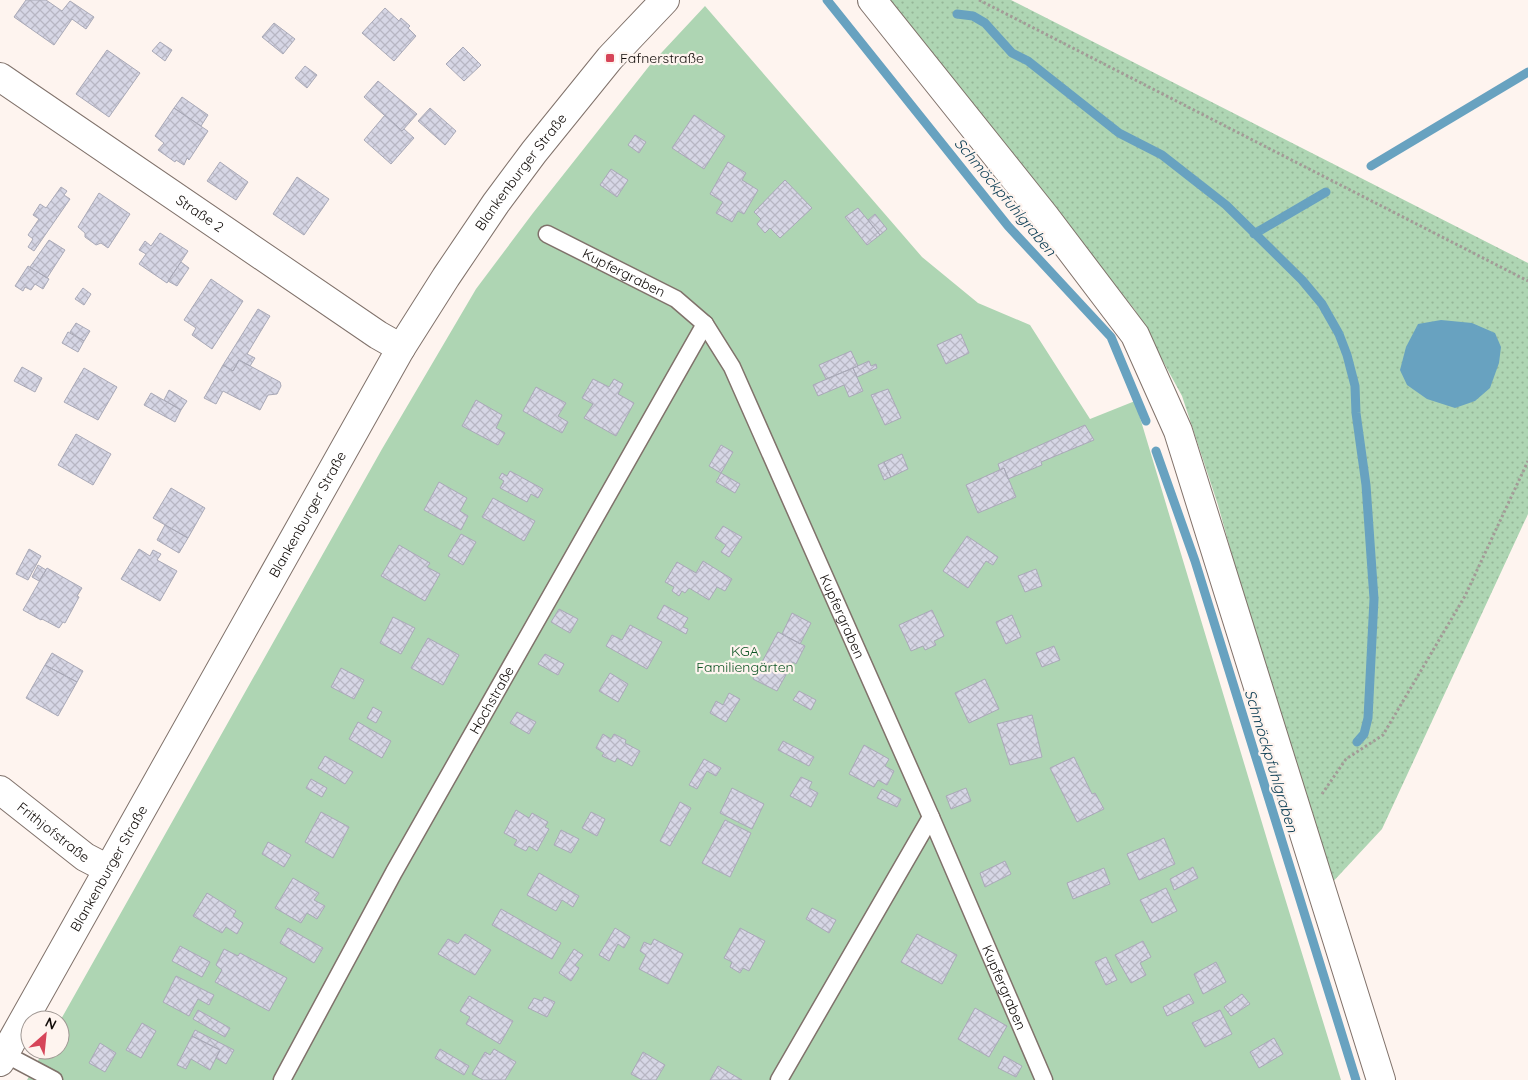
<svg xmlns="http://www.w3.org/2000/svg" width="1528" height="1080" viewBox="0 0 1528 1080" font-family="Quicksand,sans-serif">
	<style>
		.grass { fill: url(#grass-dots) }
		.garden { fill: #aed5b3 }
		.water { fill: #68a2c0 }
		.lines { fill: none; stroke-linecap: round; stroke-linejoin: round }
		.stream { stroke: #68a2c0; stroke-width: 9 }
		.building { fill: url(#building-cross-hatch); stroke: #a9a9b7 }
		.service-casing { stroke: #80726b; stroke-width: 19 }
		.minor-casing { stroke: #80726b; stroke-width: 30 }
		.secondary-casing { stroke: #80726b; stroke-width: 30 }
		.path { stroke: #a39b97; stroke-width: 3; stroke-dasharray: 2.5 2.5; stroke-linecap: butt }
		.service { stroke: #fff; stroke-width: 16 }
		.minor { stroke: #fff; stroke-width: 28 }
		.secondary { stroke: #fff; stroke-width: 28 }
		.poi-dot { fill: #d64559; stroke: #fef4ef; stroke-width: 2 }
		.labels { text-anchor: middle; stroke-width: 4.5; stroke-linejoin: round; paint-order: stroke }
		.poi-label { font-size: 14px; fill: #100b08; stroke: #fef4ef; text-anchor: start }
		.street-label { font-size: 14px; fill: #100b08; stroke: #fef4ef }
		.park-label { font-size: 14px; fill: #0e5524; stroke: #fef4ef }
		.water-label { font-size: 15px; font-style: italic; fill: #124258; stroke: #fef4ef }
	</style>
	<defs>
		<pattern id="grass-dots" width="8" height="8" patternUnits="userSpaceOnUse" patternTransform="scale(1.25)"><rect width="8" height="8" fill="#aed5b3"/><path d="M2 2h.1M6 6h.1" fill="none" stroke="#95b698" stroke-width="1.8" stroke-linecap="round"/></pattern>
		<pattern id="building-cross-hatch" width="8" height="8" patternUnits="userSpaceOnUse" patternTransform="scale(1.25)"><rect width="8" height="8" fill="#d6d6e5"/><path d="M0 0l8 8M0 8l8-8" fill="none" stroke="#b7b6c3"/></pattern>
	</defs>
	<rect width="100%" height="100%" fill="#fef4ef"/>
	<path class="grass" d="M884,0H1011L1528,263V514L1382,829L1329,886L1285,745L1218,505L1182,396L1135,310L971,111Z"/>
	<path class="garden" d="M705,6L922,257L978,303L1030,325L1090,419L1135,401L1272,856L1341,1080H27L44,1050H60V1021L382,449L476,289L533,213L650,65Z"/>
	<path class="water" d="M1441,320L1472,323L1495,333L1501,347L1499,363L1490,388L1475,401L1455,408L1427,399L1407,385L1400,370L1406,347L1418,324Z"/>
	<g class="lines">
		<path class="stream" d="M827,0L1008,226L1111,337L1146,421
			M957,14L973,16L985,23L1012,53L1028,61L1119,133L1162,155L1226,205L1302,280L1322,304L1339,334L1347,355L1355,386L1356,413L1366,485L1374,599L1368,718L1364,734L1357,742
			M1371,166L1528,72
			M1254,234L1326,192
			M1156,451L1195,561L1356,1080"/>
	</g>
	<path class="building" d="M26,0H46L62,11L70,1L94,17L86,29L72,19L54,45L14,17Z
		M385,8L399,21L401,18L410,26L408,28L416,36L394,61L362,33Z
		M274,23L295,39L283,54L262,37Z
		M160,42L172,50L165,61L152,51Z
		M463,47L481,65L464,81L446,64Z
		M107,50L140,73L109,117L76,94Z
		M305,66L317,75L307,88L295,78Z
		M378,81L417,114L402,131L364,97Z
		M182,97L208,115L201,126L174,108Z
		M174,108L208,131L189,160L187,158L184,165L176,160L175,162L158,150L164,143L155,136Z
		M430,108L456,131L445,145L418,121Z
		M385,115L402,131L404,129L414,138L391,164L364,140Z
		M694,115L725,136L704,169L672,148Z
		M635,135L646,142L639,153L628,145Z
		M220,162L248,182L236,200L207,181Z
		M728,162L746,173L742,180L758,190L744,214L738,211L732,222L716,213L723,202L710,194Z
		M611,169L628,180L617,197L600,185Z
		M297,177L329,199L304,235L273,214Z
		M785,180L812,208L780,238L770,228L765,233L757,224L761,219L754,212Z
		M61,187L67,191L64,195L70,199L34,251L28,247L33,239L28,235L39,219L33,215L40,204L46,208Z
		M99,193L130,214L108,248L101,243L96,245L85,237V233L78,227Z
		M858,208L880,235L867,245L845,217Z
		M875,214L887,229L880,235L868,220Z
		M160,233L188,251L167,283L139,264L146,254L139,250L145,241L151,246Z
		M49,240L65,250L47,278L30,267Z
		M181,262L189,268L177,286L168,281Z
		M28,266L49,279L43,289L35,284L31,290L25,287L23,291L15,286Z
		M211,279L243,301L212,349L192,335L196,328L184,320Z
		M83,288L91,294L84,305L75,299Z
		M258,309L270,316L247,354L255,358L250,366L239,360L233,371L223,365Z
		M76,323L90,331L84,341L70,332Z
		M68,332L84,341L78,352L62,343Z
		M961,334L969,353L946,364L937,345Z
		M851,351L858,366L826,379L819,365Z
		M239,360L280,382L281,386L277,394L268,395L260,410L223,391L216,404L204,398L223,365L233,371Z
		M869,361L871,366L876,364L877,368L857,377L853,368Z
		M22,367L42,378L35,392L14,381Z
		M84,368L117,387L98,420L64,402Z
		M853,368L863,391L849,397L844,385L818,396L813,385Z
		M593,379L609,387L614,379L623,384L618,394L634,403L616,436L584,418L593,404L582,398Z
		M536,387L566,403L558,416L568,422L562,433L523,411Z
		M888,389L901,418L885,425L871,395Z
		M169,390L187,401L181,410L164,400Z
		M151,393L181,410L175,422L144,405Z
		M476,400L502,415L496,428L505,433L498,445L462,426Z
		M1085,425L1094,440L1041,462L1042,465L1008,479L1004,468L1000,470L998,464Z
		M76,434L111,454L93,485L58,465Z
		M721,445L733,452L721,473L709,466Z
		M902,454L908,469L891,477L884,462Z
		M884,462L891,477L884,480L878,465Z
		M1004,468L1016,497L978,513L966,485Z
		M510,471L543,489L538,498L531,494L527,502L500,488L504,481L499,478L502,473L507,476Z
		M721,473L740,484L735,493L716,482Z
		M439,482L467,498L460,511L468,516L461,530L424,510Z
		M171,488L205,508L188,538L153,518Z
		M493,498L535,521L524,541L482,517Z
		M165,525L188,538L179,553L157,540Z
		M723,526L742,537L729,557L721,552L726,545L715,538Z
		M461,534L476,542L463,565L448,556Z
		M967,536L998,557L993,565L986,561L968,588L943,571Z
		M399,545L430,563L427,567L440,574L425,601L381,576Z
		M29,549L41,556L28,580L16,574Z
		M139,549L150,556L153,550L161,554L157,560L177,571L160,601L121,579Z
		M703,561L732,579L725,591L717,587L709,600L689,588L685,593L682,591L679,596L672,591L674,587L665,582L677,562L696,573Z
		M38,565L46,570L39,581L32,577Z
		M47,568L82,588L77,596L79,597L65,623L63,622L59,628L42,619L41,620L23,610Z
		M1036,569L1042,586L1025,592L1018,576Z
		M664,605L688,618L683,627L688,629L686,634L657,618Z
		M559,609L578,619L570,633L551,622Z
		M932,610L944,636L934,641L936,645L925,650L923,646L911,651L899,625Z
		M792,613L811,623L800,644L782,634Z
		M1012,615L1021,637L1006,644L996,622Z
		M393,617L415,628L401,654L380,643Z
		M630,625L662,642L647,669L606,646L612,635L622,640Z
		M778,632L805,646L796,664L793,662L777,691L753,679Z
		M428,638L459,655L443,685L411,668Z
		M1054,646L1060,660L1042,667L1036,653Z
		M52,653L83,671L77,682L45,665Z
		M545,654L564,664L558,675L538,664Z
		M45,665L77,682L58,716L26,698Z
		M341,668L364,680L354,699L331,687Z
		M610,673L628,684L618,702L599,691Z
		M985,679L999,709L969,723L955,693Z
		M799,691L816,700L811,710L793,700Z
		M729,693L740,699L726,722L710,713L716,701L723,705Z
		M373,707L382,712L376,723L367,718Z
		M517,712L536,722L529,734L510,723Z
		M1032,715L1042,757L1010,765L997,724Z
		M358,722L391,741L382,758L349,739Z
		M603,734L611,739L614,734L626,740L625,743L640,751L632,766L617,758L615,762L602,756L604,753L596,748Z
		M783,741L814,757L809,766L778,750Z
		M864,745L889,759L885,766L894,771L887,785L878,780L874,787L849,774Z
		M325,756L353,772L345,784L318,768Z
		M1074,757L1092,794L1095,793L1104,809L1077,822L1050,768Z
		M704,759L721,768L716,776L707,771L697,789L689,785Z
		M801,777L812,782L809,788L818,793L811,807L790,796Z
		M311,779L327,788L322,797L306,788Z
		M732,788L764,804L752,829L720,813Z
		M966,788L971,801L951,809L946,796Z
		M882,789L901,799L897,807L877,798Z
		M680,802L691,808L670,846L660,841Z
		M516,810L529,818L532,813L548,822L545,827L549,829L537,851L529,846L526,851L514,845L517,840L504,833Z
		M321,812L349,827L333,858L305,842Z
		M591,812L605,819L597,836L582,828Z
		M725,820L751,833L730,877L702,863Z
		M561,830L579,839L571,853L554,845Z
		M1164,838L1175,864L1139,880L1127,854Z
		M268,842L291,855L284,867L262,854Z
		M1005,861L1011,874L985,887L980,873Z
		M1193,867L1198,878L1174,890L1170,879Z
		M1104,868L1110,884L1073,899L1067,883Z
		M539,873L579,896L573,907L562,900L556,911L527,895Z
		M293,878L319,893L314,900L325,906L317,919L307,913L301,923L275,908Z
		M1166,888L1177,911L1152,923L1140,900Z
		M207,893L236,911L233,916L243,923L237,934L226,927L222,933L193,916Z
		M812,908L836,920L829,933L806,919Z
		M501,909L561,943L552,959L492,925Z
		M288,928L323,948L314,963L280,943Z
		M615,928L630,937L624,948L618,944L609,961L599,955Z
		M740,928L765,941L749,971L743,968L740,973L730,967L732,962L724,958Z
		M465,934L491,950L475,975L438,954L448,939L458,944Z
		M917,934L957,955L942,984L901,962Z
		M654,939L683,954L668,984L639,969L646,955L640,951L644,942L651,945Z
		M1143,941L1151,957L1140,963L1146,975L1131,983L1115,955Z
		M180,946L210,962L202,977L172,961Z
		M224,949L238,956L240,953L287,978L269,1011L215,982L222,970L216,965Z
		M574,949L583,955L575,965L579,968L571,981L559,973Z
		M1106,957L1117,980L1106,985L1095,962Z
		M1216,962L1226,982L1203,994L1194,974Z
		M176,976L214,995L209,1005L198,999L189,1016L163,1002Z
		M1189,994L1194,1003L1167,1016L1163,1007Z
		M1242,994L1250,1004L1231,1016L1224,1007Z
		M469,996L513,1021L500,1044L466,1024L470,1017L460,1011Z
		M544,997L555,1002L547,1017L528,1008L534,998L542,1001Z
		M975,1008L1007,1026L989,1057L958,1039Z
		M198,1010L230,1028L225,1037L193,1019Z
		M1220,1010L1232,1034L1205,1047L1192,1023Z
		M142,1023L156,1031L141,1058L126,1050Z
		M195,1030L234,1050L226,1064L216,1058L220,1050L192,1036Z
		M192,1036L220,1050L210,1070L191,1059L186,1069L177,1065Z
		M1274,1038L1283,1054L1259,1068L1250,1052Z
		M100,1043L116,1053L105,1072L89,1063Z
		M440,1049L469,1066L464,1075L435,1058Z
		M494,1049L516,1062L505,1080H483L472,1074L485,1052L490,1055Z
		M643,1052L665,1065L656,1080H642L631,1074Z
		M1004,1056L1022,1066L1016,1077L998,1068Z
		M718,1066L742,1080H710Z"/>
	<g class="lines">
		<g class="service-casing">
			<g id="service">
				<path id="s1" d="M547,234L676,299L705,324L732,367L931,817L1044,1080"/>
				<path d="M5,1054L54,1080"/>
				<path id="s2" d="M282,1080L394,872L705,324"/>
				<path d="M779,1080L931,817"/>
			</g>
		</g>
		<g class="minor-casing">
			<g id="minor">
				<path d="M872,0L1044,215L1135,335L1178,431L1381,1080"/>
				<path id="s3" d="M0,77L378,335L401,348"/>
				<path id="s4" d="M0,790L85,857L108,869"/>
			</g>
		</g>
		<g class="secondary-casing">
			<g id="secondary">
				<path id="s5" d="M0,1062L401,348L446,277L496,203L534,152L610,58L665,0"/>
			</g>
		</g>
		<path class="path" d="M979,0L1528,281
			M1322,794L1346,759L1383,735L1465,596L1528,461"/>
		<use href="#service" class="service"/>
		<use href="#minor" class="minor"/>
		<use href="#secondary" class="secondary"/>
	</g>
	<rect class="poi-dot" x="605" y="53" width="10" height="10" rx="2.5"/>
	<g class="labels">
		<g class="poi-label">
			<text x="620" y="63">Fafnerstraße</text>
		</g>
		<g class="street-label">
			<text dy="5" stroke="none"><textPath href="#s5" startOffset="1032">Blankenburger Straße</textPath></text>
			<text dy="5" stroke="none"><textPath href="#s3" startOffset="242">Straße 2</textPath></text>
			<text dy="5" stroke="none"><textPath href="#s1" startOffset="86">Kupfergraben</textPath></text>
			<text dy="5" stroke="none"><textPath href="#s5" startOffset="628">Blankenburger Straße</textPath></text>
			<text dy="5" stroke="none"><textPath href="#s1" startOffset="506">Kupfergraben</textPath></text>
			<text dy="5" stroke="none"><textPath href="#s2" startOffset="434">Hochstraße</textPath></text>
			<text dy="5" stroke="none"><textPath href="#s4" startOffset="68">Frithjofstraße</textPath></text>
			<text dy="5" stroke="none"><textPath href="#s5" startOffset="222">Blankenburger Straße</textPath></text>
			<text dy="5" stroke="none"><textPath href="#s1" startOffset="911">Kupfergraben</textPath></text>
		</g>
		<g class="park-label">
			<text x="745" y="656">KGA<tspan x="745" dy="16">Familiengärten</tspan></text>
		</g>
		<g class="water-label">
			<text transform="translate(1005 197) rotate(50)" y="5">Schmöckpfuhlgraben</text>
			<text transform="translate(1271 761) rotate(73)" y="5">Schmöckpfuhlgraben</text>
		</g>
	</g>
	<g transform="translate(45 1035) rotate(27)"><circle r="24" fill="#fef4ef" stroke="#9f9793"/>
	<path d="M0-4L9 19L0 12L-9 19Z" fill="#d64559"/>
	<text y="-8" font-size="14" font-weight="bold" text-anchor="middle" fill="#100b08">N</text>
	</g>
</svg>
